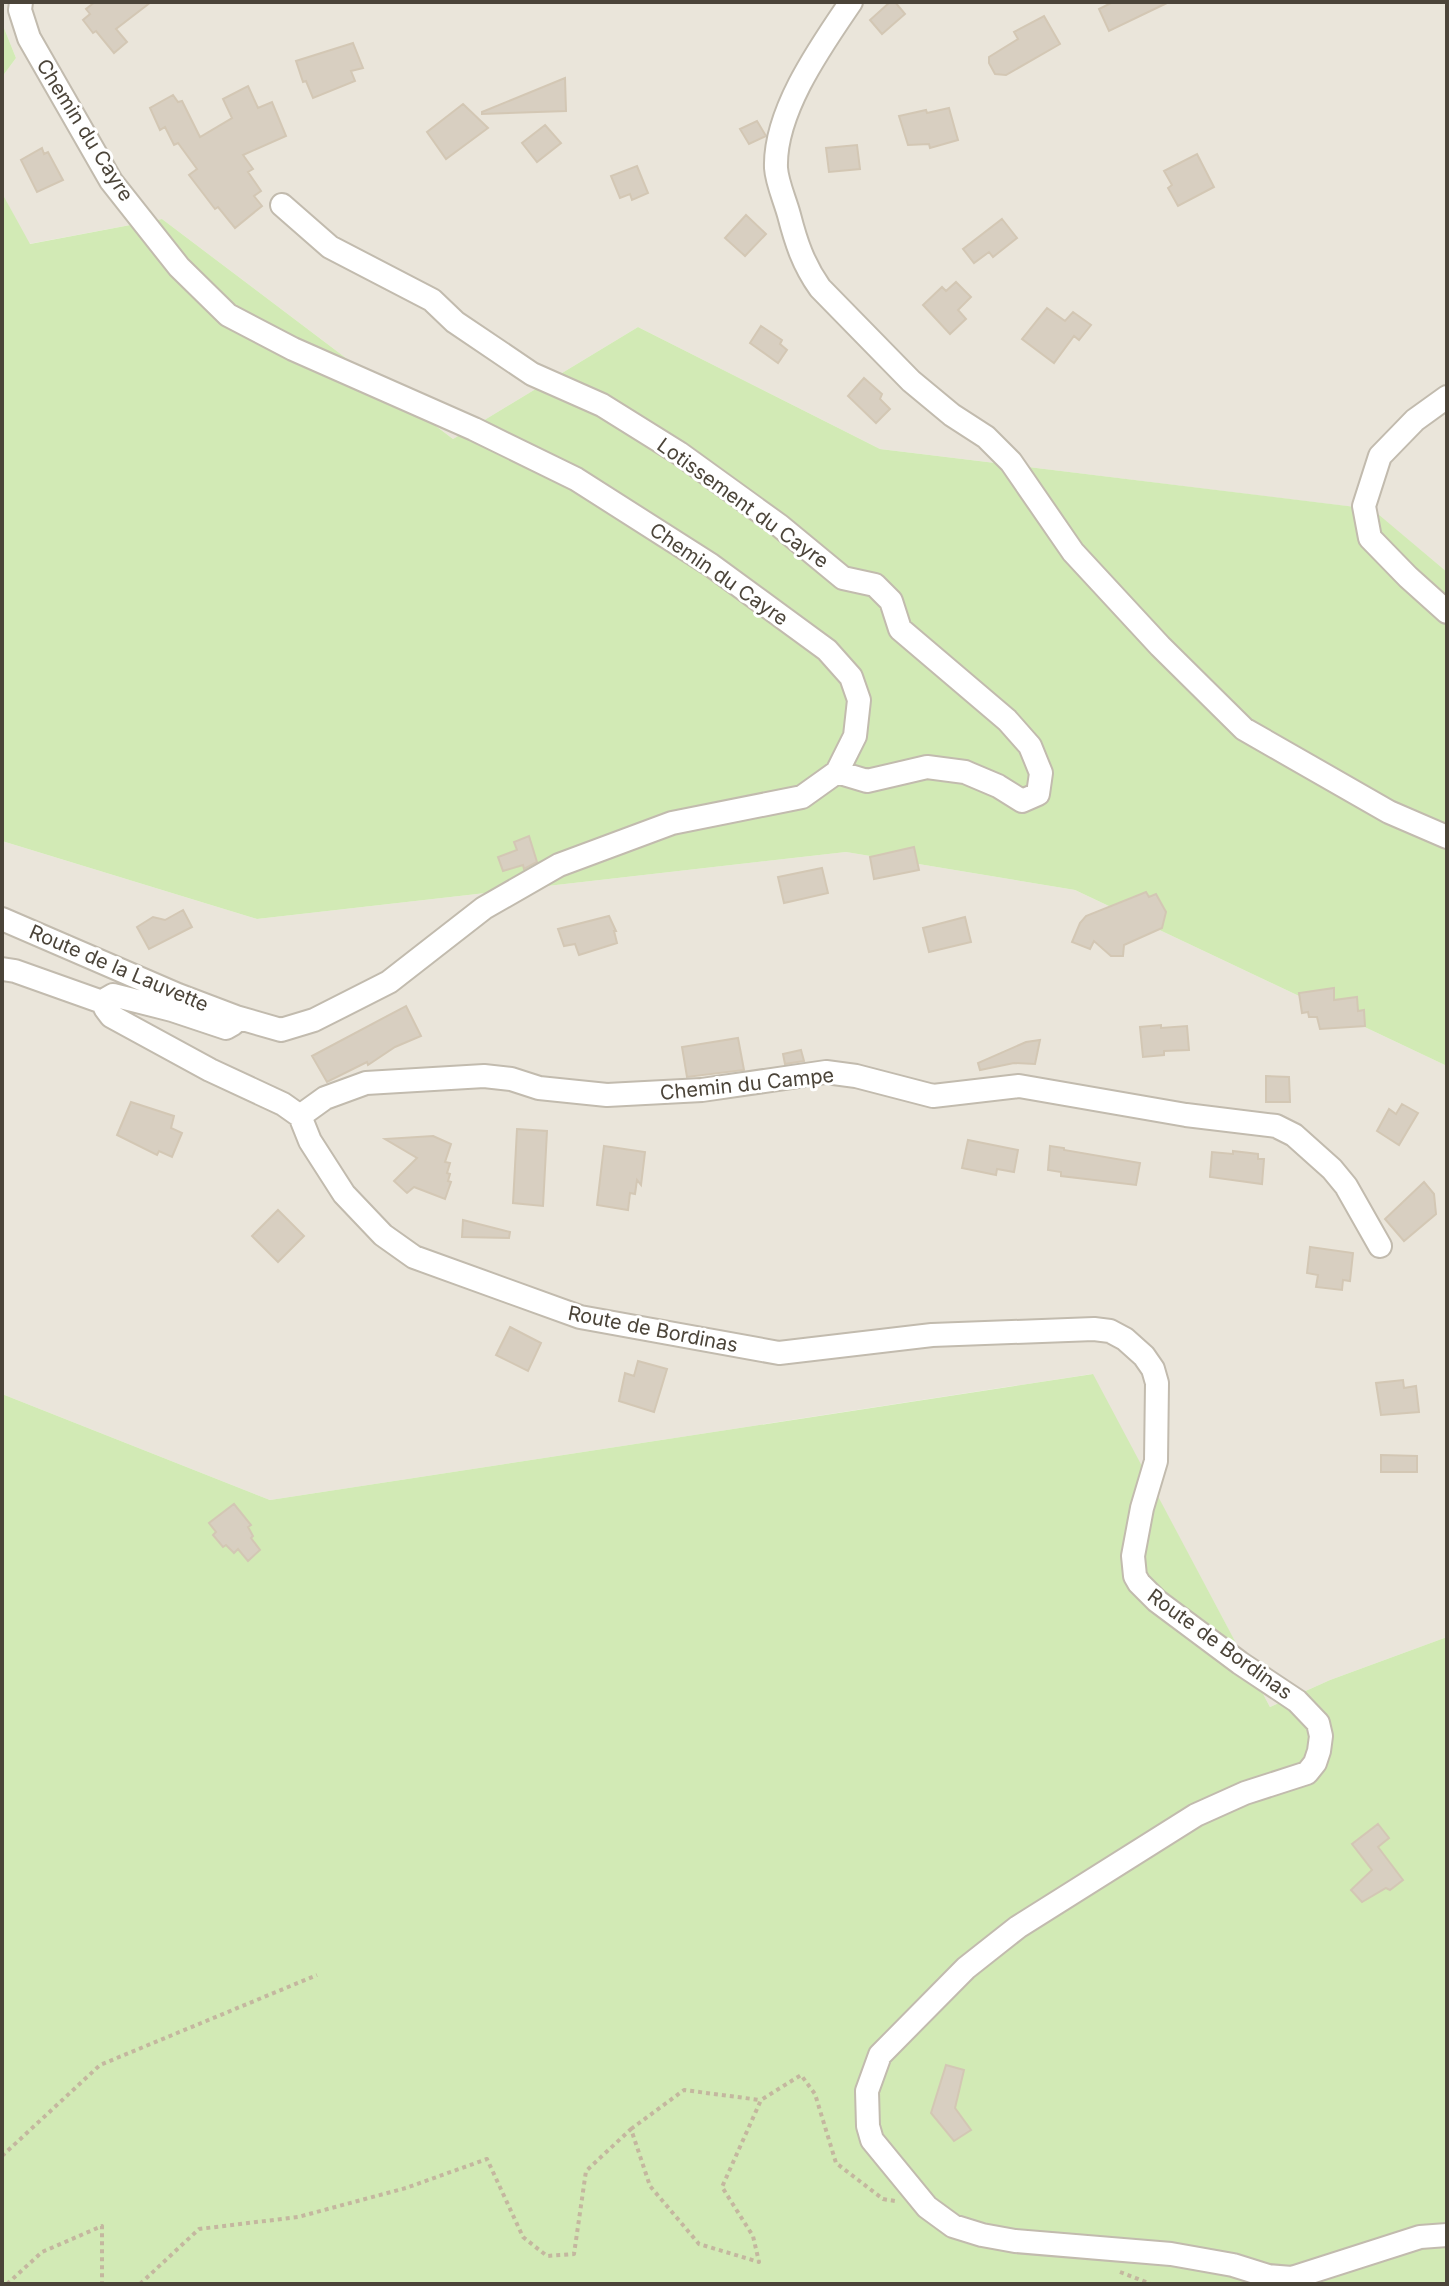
<svg xmlns="http://www.w3.org/2000/svg" width="1449" height="2286" viewBox="0 0 1449 2286" font-family="Inter,sans-serif">
	<style>
		.residential { fill: #eae5da }
		.green { fill: #d2eab5 }
		.building { fill: #d8cfc1; stroke: #d3c7b4; stroke-width: 2 }
		.lines { fill: none; stroke-linecap: round; stroke-linejoin: round }
		.minor-casing { stroke: #c2bbae; stroke-width: 26 }
		.path { stroke: #c4b79f; stroke-width: 4; stroke-dasharray: 4 4; stroke-linecap: butt }
		.minor { stroke: #fff; stroke-width: 22 }
		.labels { text-anchor: middle; stroke-width: 6; stroke-linejoin: round; paint-order: stroke }
		.street-label { font-size: 20px; fill: #4b4439; stroke: #fff }
	</style>
	<rect width="100%" height="100%" fill="#f6f3ec"/>
	<path class="residential" d="M3,2H1447V572L1371,509L880,449L638,327L453,439L162,219L29,244L2,193V77L16,58L2,23Z
		M2,841L257,919L846,852L1075,890L1447,1066V1637L1330,1680L1270,1707L1092,1374L270,1500L2,1394Z"/>
	<path class="green" d="M2,23L16,58L2,77Z
		M2,193L30,244L162,219L453,439L638,327L880,449L1372,509L1447,572V1066L1075,890L846,852L257,919L2,841Z
		M1093,1374L1270,1707L1330,1680L1447,1637V2284H2V1394L270,1500Z"/>
	<path class="building" d="M95,2H151L116,29L127,42L114,53L96,31L93,33L83,20L90,14L86,9Z
		M890,2H895L905,14L882,34L870,20Z
		M1113,2H1169L1109,31L1099,9Z
		M1044,16L1060,44L1006,75L995,74L989,63V57L1018,39L1014,32Z
		M353,43L363,68L351,71L355,81L313,98L306,81L303,82L296,61Z
		M565,78L566,111L482,114V112Z
		M248,86L258,108L272,102L286,136L243,155L253,169L248,172L261,191L254,196L262,206L235,228L218,207L215,209L189,175L197,169L178,143L174,145L165,127L160,130L150,108L173,95L178,102L182,101L200,137L232,118L223,99Z
		M463,104L488,128L446,159L427,132Z
		M949,108L958,140L930,148L929,144L908,145L899,116L926,110L927,113Z
		M757,121L766,136L749,144L740,129Z
		M545,125L561,143L537,162L522,143Z
		M857,145L860,169L829,172L826,148Z
		M42,148L44,154L48,152L63,180L37,192L21,160Z
		M1197,154L1214,187L1178,206L1168,188L1172,185L1164,171Z
		M637,166L648,193L632,200L630,194L620,198L611,176Z
		M746,215L766,234L745,256L725,238Z
		M1002,219L1017,238L993,257L989,252L974,263L963,249Z
		M956,282L971,297L958,310L966,319L950,334L923,305L942,287L946,291Z
		M1047,308L1065,321L1073,312L1091,325L1079,340L1074,336L1054,363L1022,339Z
		M761,326L782,340L780,344L787,350L778,363L750,343Z
		M864,378L882,394L880,399L890,409L876,423L848,396Z
		M529,836L537,862L524,869L523,865L503,871L498,857L517,850L514,842Z
		M914,847L919,870L874,879L870,857Z
		M822,868L828,893L784,903L778,877Z
		M1146,892L1149,897L1156,894L1166,912L1162,928L1124,945L1123,956H1111L1094,941L1090,949L1072,942L1080,923L1086,916Z
		M183,910L192,927L149,949L137,927L153,917L165,920Z
		M609,916L616,931H614L617,943L579,955L575,944L564,946L558,929Z
		M965,917L971,942L929,952L923,928Z
		M1334,988V1000L1357,997L1358,1011L1364,1010L1365,1026L1320,1029L1317,1017H1309L1308,1012L1302,1013L1299,993Z
		M406,1006L421,1036L395,1047L368,1065L367,1062L327,1082L312,1056Z
		M1161,1025V1028L1187,1026L1189,1050L1164,1051V1055L1143,1057L1140,1027Z
		M738,1038L744,1070L687,1077L682,1047Z
		M1040,1040L1035,1064L1014,1063L980,1070L978,1063L1026,1042Z
		M801,1050L804,1061L785,1064L783,1054Z
		M1266,1076L1289,1077L1290,1102H1266Z
		M131,1102L174,1116L171,1128L182,1133L172,1157L159,1151L157,1155L117,1135Z
		M1402,1104L1418,1113L1399,1145L1377,1131L1389,1109L1396,1114Z
		M517,1129L547,1131L543,1206L513,1203Z
		M433,1136L451,1144L445,1162L450,1163L447,1173L450,1174L448,1181L451,1182L445,1199L414,1187L407,1193L394,1181L417,1158L385,1139Z
		M968,1140L1018,1150L1014,1172L997,1169L996,1175L962,1168Z
		M604,1146L645,1152L641,1185L637,1180L635,1194L630,1193L628,1210L597,1205Z
		M1050,1146L1064,1148V1150L1140,1163L1136,1185L1061,1176V1172L1048,1170Z
		M1233,1151L1258,1154V1159H1264L1262,1184L1210,1177L1212,1152L1233,1154Z
		M1424,1182L1434,1194L1436,1214L1404,1241L1385,1219Z
		M278,1210L304,1236L278,1262L252,1236Z
		M463,1220L510,1232L509,1238L462,1237Z
		M1310,1247L1353,1253L1350,1281L1343,1280L1342,1290L1316,1287L1318,1275L1307,1273Z
		M510,1327L541,1343L528,1371L496,1355Z
		M638,1361L667,1369L654,1412L619,1401L625,1373L634,1376Z
		M1403,1380L1404,1388L1416,1386L1419,1412L1381,1415L1376,1383Z
		M1381,1455L1417,1456V1472H1381Z
		M234,1504L251,1525L248,1527L253,1536L251,1538L260,1550L248,1561L238,1549L234,1553L226,1545L223,1547L213,1535L216,1532L209,1523Z
		M1378,1824L1389,1838L1378,1847L1403,1880L1390,1890L1386,1888L1362,1902L1351,1890L1372,1870L1352,1844Z
		M946,2065L964,2070L955,2108L971,2130L954,2141L931,2113Z"/>
	<g class="lines">
		<g class="minor-casing">
			<path id="minor" d="M851,2C821,46 774,112 776,168C777,183 785,200 789,215C796,242 803,264 820,288L911,381L952,415L986,437L1011,462L1073,552L1160,646L1244,729L1389,812L1447,837
				M282,205L330,247L432,300L455,322L532,374L602,405L679,453L780,526L843,578L875,585L891,601L900,629L1007,720L1030,746L1041,773L1038,794L1022,801L998,786L965,772L927,767L867,781L837,772
				M1447,397L1415,420L1380,456L1364,506L1370,538L1408,577L1447,612
				M2,919L178,995L236,1017L281,1030L314,1020L389,982L484,908L559,865L672,823L802,797L837,772L855,736L859,700L851,677L827,650L711,565L576,479L474,429L293,349L228,315L179,267L111,181L29,38L20,10L21,2
				M2,969L15,971L105,1003
				M236,1017L233,1024L226,1028L172,1010L113,995L106,999L105,1008L111,1016L210,1070L283,1104L300,1116L310,1141L344,1194L383,1235L414,1257L580,1317L779,1353L932,1335L1094,1329L1110,1331L1125,1339L1144,1356L1153,1369L1157,1383L1156,1461L1142,1508L1133,1556L1135,1576L1139,1583L1157,1601L1240,1663L1297,1701L1318,1723L1321,1736L1319,1751L1315,1763L1307,1773L1245,1793L1196,1815L1018,1927L966,1968L880,2055L867,2091L868,2126L872,2140L927,2207L953,2226L982,2235L1015,2241L1171,2254L1233,2265L1268,2276L1292,2278L1420,2237L1447,2235
				M300,1116L325,1098L366,1083L484,1076L511,1079L539,1088L607,1095L702,1090L826,1072L856,1076L933,1096L1019,1086L1186,1115L1276,1126L1294,1135L1332,1169L1346,1186L1380,1246"/>
		</g>
		<path class="path" d="M631,2129L684,2090L760,2100
			M2,2156L100,2065L317,1975
			M1120,2272L1151,2284
			M7,2284L42,2252L102,2226V2284
			M140,2284L199,2229L298,2217L406,2188L487,2159L523,2237L547,2256L574,2254L586,2171L631,2129L650,2186L699,2244L759,2262L753,2236L722,2187L761,2100L801,2075L815,2094L836,2163L883,2199L895,2201"/>
		<use href="#minor" class="minor"/>
	</g>
	<g class="labels">
		<g class="street-label">
			<text transform="translate(85 130) rotate(58)" y="7">Chemin du Cayre</text>
			<text transform="translate(743 503) rotate(36)" y="7">Lotissement du Cayre</text>
			<text transform="translate(719 574) rotate(35)" y="7">Chemin du Cayre</text>
			<text transform="translate(119 968) rotate(23)" y="7">Route de la Lauvette</text>
			<text transform="translate(747 1084) rotate(-6)" y="7">Chemin du Campe</text>
			<text transform="translate(653 1329) rotate(11)" y="7">Route de Bordinas</text>
			<text transform="translate(1220 1644) rotate(36)" y="7">Route de Bordinas</text>
		</g>
	</g>
	<rect width="1449" height="2286" fill="none" stroke="#4b4439" stroke-width="8"/>
</svg>
